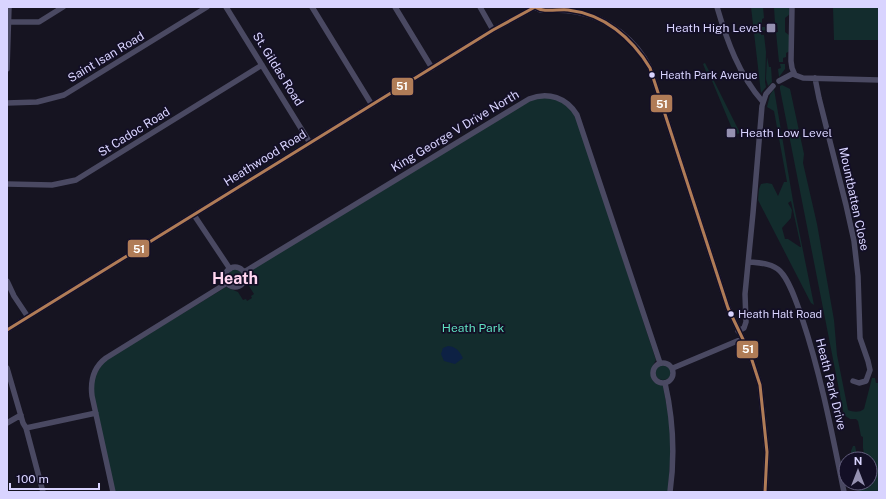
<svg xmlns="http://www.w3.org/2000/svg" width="886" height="499" viewBox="0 0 886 499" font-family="'Public Sans',sans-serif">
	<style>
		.green { fill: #132c2d; fill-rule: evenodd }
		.water { fill: #0d2144 }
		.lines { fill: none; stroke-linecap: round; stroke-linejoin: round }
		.minor { stroke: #4a4962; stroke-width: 5.5 }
		.bus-1-casing { stroke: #130f26; stroke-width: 6 }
		.bus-1 { stroke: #b07c57; stroke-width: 3 }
		.poi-dot { fill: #9591b1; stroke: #130f26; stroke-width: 1.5 }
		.bus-dot { fill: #d9d4ff; stroke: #130f26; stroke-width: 1.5 }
		.labels { text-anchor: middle; stroke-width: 3.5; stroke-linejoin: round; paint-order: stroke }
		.bus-label { font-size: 11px; fill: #d9d4ff; stroke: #130f26; text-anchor: start }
		.poi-label { font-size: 12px; fill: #d9d4ff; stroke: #130f26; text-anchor: end }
		.street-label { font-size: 12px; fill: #d9d4ff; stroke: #130f26 }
		.park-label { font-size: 12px; fill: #5fe0c0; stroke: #130f26 }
		.district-label { font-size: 16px; font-weight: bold; fill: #ffd6f0; stroke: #130f26 }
		.line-badge { stroke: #130f26; stroke-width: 1.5 }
		.badge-label { font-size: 11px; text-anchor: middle; font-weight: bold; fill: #fff }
	</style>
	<rect width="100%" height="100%" fill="#161421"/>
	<path class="green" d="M751,7H763L764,18L762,19V27H765L766,30L761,31V35H764L766,52L765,82L766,87L761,93Z
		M774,7H789L790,14L785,18V32L789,35L790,51L786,53V57L783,58V62H779L776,32H778L777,23H775Z
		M833,7H879V40H834Z
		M767,57L769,67H771L772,82L768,86L766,79Z
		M705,63L740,133L737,134L736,130L733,131L710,76H708L703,64Z
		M780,64H785V69L779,77L778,69L781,68Z
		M782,85L790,89L804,154L803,163L817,224L834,320L837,355L848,410C853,412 859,413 864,409L872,378H875L876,383H879V492H859L857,483H867L868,487H870V482L872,478V476L870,480V459H865L863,448V437L861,436L858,421L856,419H850L844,415L780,89V86Z
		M774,89L793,201L814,305L811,303L758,200L759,189L761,184L767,183L772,184L778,196L784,182H787L774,111L767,107L770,95ZM791,201L801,247H800L788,239H785L782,228L791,218L792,210L788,203Z
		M542,97L562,101L576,116L656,360L652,367L653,368L651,375L653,381L663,386L669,418L671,447L668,492H115L94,398V378L104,361L226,287L238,292L243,300L246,299L247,301L252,298L251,296L254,294L249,286V271L529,101Z
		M227 277a8 8 0 1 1 16 0a8 8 0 1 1-16 0Z
		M655 372a8 8 0 1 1 16 0a8 8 0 1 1-16 0Z
		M853,446H855L858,459H852L851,451Z"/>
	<path class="water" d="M448,346C457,347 459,351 463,358L455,364L444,361L441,354L443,348Z"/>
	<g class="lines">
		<path class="minor" d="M226,7L310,143
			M312,7L372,105
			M395,7L432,68
			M480,7L493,30
			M535,7L540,10C552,10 565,9 577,12C608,18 636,40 650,68L728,308L750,354L760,385L767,452L765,492
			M717,7C727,41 739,75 763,102
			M792,7L791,61L792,68L795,75L803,78L879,80
			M9,22H39L63,7
			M7,69L9,7
			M815,78L819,98L846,205L854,241L858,276L860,338L868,361L870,370L866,381L859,383L853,381
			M779,81L794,73
			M7,103L37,102L64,95L207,7
			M7,184L52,185L76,180L262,65
			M194,215L230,269
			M749,262C759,263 772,263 780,271C790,281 797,304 802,318C821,375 832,433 844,492
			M225 277a10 10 0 1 1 20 0a10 10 0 1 1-20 0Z
			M244,272L529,99C548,91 567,98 577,115L660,363
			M7,281L14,296L28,317
			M7,330L493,30L535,7
			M738,331L744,328L746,322L745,294L753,213L762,106L766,94L773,86
			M653 373a10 10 0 1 1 20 0a10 10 0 1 1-20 0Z
			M7,368L23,423L26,428L43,492
			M673,368L742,339
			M665,383C673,418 675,456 670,492
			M7,423L21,415
			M26,428L96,413
			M113,492L92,396C90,380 94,367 106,358L227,283"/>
		<g class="bus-1-casing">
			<path id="bus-1" d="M535,7C544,13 557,9 568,10C604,14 632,38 650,68L728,308L750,354L760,385L767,452L765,492
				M7,330L493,30L535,7"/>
		</g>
		<use href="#bus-1" class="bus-1"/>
	</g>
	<g class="poi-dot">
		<rect x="766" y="23" width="10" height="10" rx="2"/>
		<rect x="726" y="128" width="10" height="10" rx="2"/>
	</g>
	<g class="bus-dot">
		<circle cx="652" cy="75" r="3.5"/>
		<circle cx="731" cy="314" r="3.5"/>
	</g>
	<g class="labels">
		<g class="bus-label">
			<text x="660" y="79">Heath Park Avenue</text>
			<text x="738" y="318">Heath Halt Road</text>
		</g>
		<g class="poi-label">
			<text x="762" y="32">Heath High Level</text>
			<text x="740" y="137" text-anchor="start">Heath Low Level</text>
		</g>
		<g class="street-label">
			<text transform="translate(106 57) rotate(-31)" y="4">Saint Isan Road</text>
			<text transform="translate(278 69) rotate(58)" y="4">St. Gildas Road</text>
			<text transform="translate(455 131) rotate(-31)" y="4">King George V Drive North</text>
			<text transform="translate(134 132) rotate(-32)" y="4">St Cadoc Road</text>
			<text transform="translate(265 158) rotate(-32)" y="4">Heathwood Road</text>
			<text transform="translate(854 199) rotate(78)" y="4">Mountbatten Close</text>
			<text transform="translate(831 384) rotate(76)" y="4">Heath Park Drive</text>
		</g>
		<g class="park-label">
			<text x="473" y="332">Heath Park</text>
		</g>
		<g class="district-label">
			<text x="235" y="284">Heath</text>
		</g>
	</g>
	<g class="line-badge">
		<rect x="391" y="77" width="23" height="19" rx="4" fill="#b07c57"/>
		<rect x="650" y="94" width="23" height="19" rx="4" fill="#b07c57"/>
		<rect x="127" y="239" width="23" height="19" rx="4" fill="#b07c57"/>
		<rect x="736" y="340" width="23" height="19" rx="4" fill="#b07c57"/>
	</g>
	<g class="badge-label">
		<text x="402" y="90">51</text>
		<text x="662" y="108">51</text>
		<text x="139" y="253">51</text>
		<text x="748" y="353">51</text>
	</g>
	<rect width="886" height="499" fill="none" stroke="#d9d4ff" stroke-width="16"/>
	<g transform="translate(858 471)"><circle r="19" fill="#130f26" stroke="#625e7d"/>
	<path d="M0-3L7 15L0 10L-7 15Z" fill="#9591b1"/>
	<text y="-6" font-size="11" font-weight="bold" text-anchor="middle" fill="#d9d4ff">N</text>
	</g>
	<path d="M10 483v6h89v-6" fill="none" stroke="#d9d4ff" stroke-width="2"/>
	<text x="16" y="483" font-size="12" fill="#d9d4ff" stroke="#130f26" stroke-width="3" paint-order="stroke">100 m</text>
</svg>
